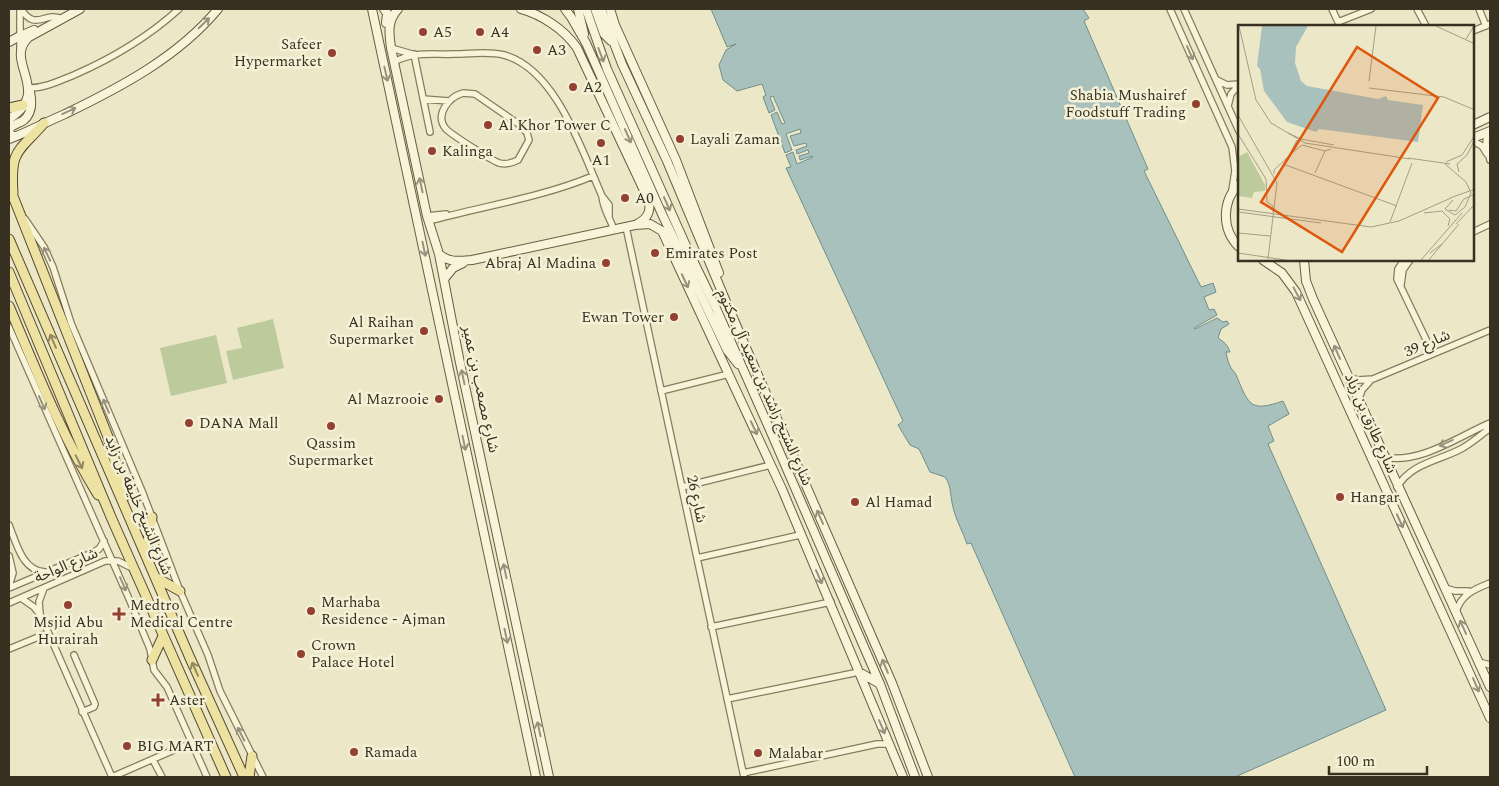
<svg xmlns="http://www.w3.org/2000/svg" width="1499" height="786" viewBox="0 0 1499 786" font-family="Spectral,'Noto Sans Arabic',serif">
	<style>
		.green { fill: #bdca9b }
		.water { fill: #a8c1bd; stroke: #6f8f8c }
		.lines { fill: none; stroke-linecap: round; stroke-linejoin: round }
		.street-casing { stroke: #877b5d; stroke-width: 8 }
		.secondary-casing { stroke: #695c40; stroke-width: 10 }
		.primary-casing { stroke: #564831; stroke-width: 11 }
		.street { stroke: #f7f4da; stroke-width: 5.5 }
		.secondary { stroke: #f7f4da; stroke-width: 8 }
		.primary { stroke: #ede2a2; stroke-width: 9 }
		.oneway { stroke: #98927d }
		.oneway2 { stroke: #928961 }
		.poi-dot { fill: #944030; stroke: #f4f1d7; stroke-width: 2 }
		.labels { text-anchor: middle; stroke-width: 5; stroke-linejoin: round; paint-order: stroke }
		.poi-label { font-size: 15px; fill: #383020; stroke: #f4f1d7; text-anchor: start }
		.street-label { font-size: 15px; fill: #383020; stroke: #f4f1d7 }
		.inset-road { fill: none; stroke: #a49e84; stroke-width: 1 }
		.view { fill: #df570d; fill-opacity: 0.15; stroke: #df570d; stroke-width: 2.5 }
		.inset-edge { fill: none; stroke: #383020; stroke-width: 2.5 }
	</style>
	<rect width="100%" height="100%" fill="#ece8c7"/>
	<path class="green" d="M273,319L284,368L233,380L226,351L242,348L237,328Z
		M216,335L227,383L171,396L160,348Z"/>
	<path class="water" d="M711,9H1083L1089,18L1084,21L1148,169L1144,171L1201,287L1213,283L1216,292L1204,297L1209,310L1214,309L1217,315L1194,328L1195,329L1217,318L1223,322L1227,321L1229,324L1221,329L1218,338C1224,342 1228,345 1230,352H1226C1227,357 1228,363 1231,368C1233,371 1236,373 1237,377C1249,406 1251,412 1283,401L1289,414L1268,426L1274,441L1268,444L1386,710L1235,777H1075L971,543L967,544C963,532 957,522 954,511C950,499 952,486 945,477L930,472L919,449L910,445L898,425L903,421L786,168L791,167L786,155L793,152L797,164L813,157L812,156L800,160L799,156L809,153L808,150L797,154L796,150L807,146L806,143L794,146L790,136L801,133L800,129L786,134L792,150L785,153L771,115L777,112L782,124L785,123L773,96L770,97L775,110L769,113L763,97L766,95L762,84L737,91L723,80L719,65L726,50L736,44L727,47Z"/>
	<g class="lines">
		<g class="street-casing">
			<path id="street" d="M20,9V49
				M21,9C36,32 44,11 62,19
				M1170,9L1232,147L1235,171L1232,190
				M1184,9L1239,131
				M1332,9L1340,26
				M1417,9L1426,26
				M1479,9L1486,26
				M1338,22L1371,9
				M1473,31L1490,24
				M391,48L412,54
				M414,54L430,132
				M394,62C413,51 434,55 454,54C471,54 488,51 504,55C556,69 582,151 602,196C603,209 610,218 614,230
				M1217,80L1227,85L1239,84
				M29,88C45,88 59,81 74,75C113,58 147,38 179,9
				M463,93L475,94L520,125L527,133L529,140L518,160C512,163 506,165 499,163C491,160 452,135 446,129C434,115 449,97 463,93Z
				M423,99L449,101
				M1228,106L1231,94L1239,85
				M1487,133L1486,143L1490,160
				M1473,141L1482,146L1487,154
				M602,196L609,205V217
				M427,216L446,214
				M25,219L44,247L53,267L71,323L142,491L180,591L208,655L220,691L263,777
				M429,221C483,206 540,198 593,176
				M626,227L744,777
				M1473,232L1490,224
				M1404,260L1398,269L1397,279L1433,354
				M1401,285L1403,270L1410,260
				M9,327L130,601L150,649L154,670L167,687L207,777
				M1348,377L1358,380L1373,379L1490,330
				M661,391L729,374
				M1359,399L1362,390L1371,380
				M1384,457C1419,465 1459,436 1490,423
				M682,487L771,465
				M1397,487C1412,463 1438,461 1461,449C1472,443 1481,435 1490,428
				M9,525C16,542 22,571 45,572
				M9,556L13,573L9,586
				M697,558L800,535
				M9,588L92,553L99,549L104,541
				M1445,588L1455,591H1468
				M21,598L34,607L41,616L112,777
				M9,603L105,561H118L134,569
				M1456,612C1461,594 1475,589 1490,583
				M40,614L39,602L44,588
				M711,627L831,602
				M9,649L48,633
				M74,655L95,704L94,707L82,712
				M1479,662L1490,665
				M727,699L859,672
				M153,760L162,777
				M743,773L877,744H889
				M112,777L183,746L194,748"/>
		</g>
		<g class="secondary-casing">
			<path id="secondary" d="M372,9L536,777
				M384,9L387,13L386,23
				M398,9C387,21 389,33 391,48L427,216L439,254L459,358L549,777
				M521,9C542,15 564,29 577,48L649,201C651,212 647,219 637,224
				M565,9L571,17L586,43L662,214L727,350L738,364
				M578,9L584,34
				M586,9L607,69L687,248L716,308L770,430L880,684L915,777
				M595,9L604,34L611,41
				M601,9L622,64L667,161L727,304L892,683L928,777
				M610,9L615,25L676,160L719,273
				M9,42L20,36L34,30
				M9,119C54,91 2,61 29,37L80,9
				M1473,125L1490,117
				M13,137L9,132L10,128C14,124 20,123 24,120C32,113 32,101 30,92
				M1473,138L1490,131
				M9,139C28,132 46,122 65,114C121,87 178,57 218,9
				M1239,184C1222,201 1221,229 1239,247
				M439,254C449,263 460,261 472,260L635,225L650,224L662,231L782,489L903,777
				M1263,260L1282,273L1296,292L1490,718
				M1304,260L1306,281L1313,299L1490,687
				M444,279L453,268L463,263
				M859,672L880,684"/>
		</g>
		<g class="primary-casing">
			<path id="primary" d="M9,108L23,105
				M9,186L108,437L125,496
				M13,193C10,149 18,153 44,123
				M9,239L190,658L244,777
				M9,272L111,517L226,777
				M9,306C36,370 62,436 98,495
				M146,554L152,517
				M155,577L180,591
				M152,660L163,636
				M249,777L252,756"/>
		</g>
		<use href="#street" class="street"/>
		<use href="#secondary" class="secondary"/>
		<use href="#primary" class="primary"/>
	</g>
	<defs><path id="oneway-shaft" d="M-6 0H5M1.5-3L5.5 0L1.5 3" fill="none" stroke-width="1.6" stroke-linecap="round" stroke-linejoin="round" transform="scale(1.25)"/></defs>
	<g class="oneway">
		<use href="#oneway-shaft" transform="translate(204 23) rotate(-44)"/>
		<use href="#oneway-shaft" transform="translate(1190 53) rotate(66)"/>
		<use href="#oneway-shaft" transform="translate(601 55) rotate(69)"/>
		<use href="#oneway-shaft" transform="translate(386 74) rotate(77)"/>
		<use href="#oneway-shaft" transform="translate(69 111) rotate(-25)"/>
		<use href="#oneway-shaft" transform="translate(628 136) rotate(66)"/>
		<use href="#oneway-shaft" transform="translate(421 185) rotate(-102)"/>
		<use href="#oneway-shaft" transform="translate(667 204) rotate(66)"/>
		<use href="#oneway-shaft" transform="translate(424 249) rotate(78)"/>
		<use href="#oneway-shaft" transform="translate(47 254) rotate(-116)"/>
		<use href="#oneway-shaft" transform="translate(685 281) rotate(65)"/>
		<use href="#oneway-shaft" transform="translate(1297 294) rotate(62)"/>
		<use href="#oneway-shaft" transform="translate(1337 352) rotate(-114)"/>
		<use href="#oneway-shaft" transform="translate(463 377) rotate(-102)"/>
		<use href="#oneway-shaft" transform="translate(42 403) rotate(66)"/>
		<use href="#oneway-shaft" transform="translate(106 406) rotate(-113)"/>
		<use href="#oneway-shaft" transform="translate(754 428) rotate(65)"/>
		<use href="#oneway-shaft" transform="translate(464 443) rotate(78)"/>
		<use href="#oneway-shaft" transform="translate(1446 443) rotate(156)"/>
		<use href="#oneway-shaft" transform="translate(820 517) rotate(-114)"/>
		<use href="#oneway-shaft" transform="translate(1400 521) rotate(65)"/>
		<use href="#oneway-shaft" transform="translate(505 571) rotate(-102)"/>
		<use href="#oneway-shaft" transform="translate(819 577) rotate(66)"/>
		<use href="#oneway-shaft" transform="translate(123 584) rotate(66)"/>
		<use href="#oneway-shaft" transform="translate(1463 627) rotate(-114)"/>
		<use href="#oneway-shaft" transform="translate(506 636) rotate(78)"/>
		<use href="#oneway-shaft" transform="translate(885 666) rotate(-113)"/>
		<use href="#oneway-shaft" transform="translate(1476 685) rotate(66)"/>
		<use href="#oneway-shaft" transform="translate(882 727) rotate(67)"/>
		<use href="#oneway-shaft" transform="translate(539 729) rotate(-102)"/>
		<use href="#oneway-shaft" transform="translate(241 734) rotate(-117)"/>
	</g>
	<g class="oneway2">
		<use href="#oneway-shaft" transform="translate(53 341) rotate(-113)"/>
		<use href="#oneway-shaft" transform="translate(79 462) rotate(63)"/>
		<use href="#oneway-shaft" transform="translate(195 669) rotate(-114)"/>
	</g>
	<g class="poi-dot">
		<circle cx="423" cy="32" r="5"/>
		<circle cx="480" cy="32" r="5"/>
		<circle cx="537" cy="50" r="5"/>
		<circle cx="332" cy="53" r="5"/>
		<circle cx="573" cy="87" r="5"/>
		<circle cx="1196" cy="104" r="5"/>
		<circle cx="488" cy="125" r="5"/>
		<circle cx="680" cy="139" r="5"/>
		<circle cx="601" cy="143" r="5"/>
		<circle cx="432" cy="151" r="5"/>
		<circle cx="625" cy="198" r="5"/>
		<circle cx="655" cy="253" r="5"/>
		<circle cx="606" cy="263" r="5"/>
		<circle cx="674" cy="317" r="5"/>
		<circle cx="424" cy="331" r="5"/>
		<circle cx="439" cy="399" r="5"/>
		<circle cx="189" cy="423" r="5"/>
		<circle cx="331" cy="426" r="5"/>
		<circle cx="1340" cy="497" r="5"/>
		<circle cx="855" cy="502" r="5"/>
		<circle cx="68" cy="605" r="5"/>
		<circle cx="311" cy="611" r="5"/>
		<path d="M116.5 606.5h5v5h5v5h-5v5h-5v-5h-5v-5h5z"/>
		<circle cx="301" cy="654" r="5"/>
		<path d="M155.5 692.5h5v5h5v5h-5v5h-5v-5h-5v-5h5z"/>
		<circle cx="127" cy="746" r="5"/>
		<circle cx="354" cy="752" r="5"/>
		<circle cx="758" cy="753" r="5"/>
	</g>
	<g class="labels">
		<g class="poi-label">
			<text x="433" y="37">A5</text>
			<text x="490" y="37">A4</text>
			<text x="322" y="49" text-anchor="end">Safeer<tspan x="322" dy="17">Hypermarket</tspan></text>
			<text x="547" y="55">A3</text>
			<text x="583" y="92">A2</text>
			<text x="1186" y="100" text-anchor="end">Shabia Mushairef<tspan x="1186" dy="17">Foodstuff Trading</tspan></text>
			<text x="498" y="130">Al Khor Tower C</text>
			<text x="690" y="144">Layali Zaman</text>
			<text x="442" y="156">Kalinga</text>
			<text x="601" y="165" text-anchor="middle">A1</text>
			<text x="635" y="203">A0</text>
			<text x="665" y="258">Emirates Post</text>
			<text x="596" y="268" text-anchor="end">Abraj Al Madina</text>
			<text x="664" y="322" text-anchor="end">Ewan Tower</text>
			<text x="414" y="327" text-anchor="end">Al Raihan<tspan x="414" dy="17">Supermarket</tspan></text>
			<text x="429" y="404" text-anchor="end">Al Mazrooie</text>
			<text x="199" y="428">DANA Mall</text>
			<text x="331" y="448" text-anchor="middle">Qassim<tspan x="331" dy="17">Supermarket</tspan></text>
			<text x="1350" y="502">Hangar</text>
			<text x="865" y="507">Al Hamad</text>
			<text x="321" y="607">Marhaba<tspan x="321" dy="17">Residence - Ajman</tspan></text>
			<text x="130" y="610">Medtro<tspan x="130" dy="17">Medical Centre</tspan></text>
			<text x="68" y="627" text-anchor="middle">Msjid Abu<tspan x="68" dy="17">Hurairah</tspan></text>
			<text x="311" y="650">Crown<tspan x="311" dy="17">Palace Hotel</tspan></text>
			<text x="169" y="705">Aster</text>
			<text x="137" y="751">BIG MART</text>
			<text x="364" y="757">Ramada</text>
			<text x="768" y="758">Malabar</text>
		</g>
		<g class="street-label">
			<text transform="translate(1427 343) rotate(-23)" y="5">شارع 39</text>
			<text transform="translate(765 387) rotate(66)" y="5">شارع الشيخ راشد بن سعيد آل مكتوم</text>
			<text transform="translate(481 389) rotate(78)" y="5">شارع مصعب بن عمير</text>
			<text transform="translate(1371 423) rotate(66)" y="5">شارع طارق بن زياد</text>
			<text transform="translate(697 499) rotate(78)" y="5">شارع 26</text>
			<text transform="translate(139 505) rotate(67)" y="5">شارع الشيخ خليفة بن زايد</text>
			<text transform="translate(66 565) rotate(-23)" y="5">شارع الواحة</text>
		</g>
	</g>
	<g transform="translate(1238 25)">
		<rect width="236" height="236" fill="#ece8c7"/>
		<path d="M9,127L27,160V166L16,167L14,173L0,171V132Z" fill="#bdca9b"/>
		<path d="M24,1H70L58,22L57,38L63,56L69,61L140,74L148,71L150,75L185,80L180,117L81,104L78,107L49,97L26,66L22,44L19,41Z" fill="#a8c1bd"/>
		<path class="inset-road" d="M1,1L18,75L33,98L67,118L172,134M198,1L237,19M228,14L236,1M131,56L138,1M131,63L206,72L237,85M0,90L39,158L30,234M50,108L63,114L96,120M0,109L28,154L29,177L35,181V187M55,127L64,120L87,126L93,124M170,133L212,139M208,137L224,130L237,110M45,139L159,181M207,139L228,157L233,168L227,182L217,190L207,184L215,175M221,147L219,139L229,130L237,114M77,148L87,126M36,149V145L51,131L59,115M212,173L237,164M0,184L133,202L161,196L213,173M211,185L218,186L226,174L235,170M0,187L83,198M186,188L204,186L212,194L210,201M152,197L174,138M218,199L237,179M0,208L32,211M0,228L54,236M192,228L204,219M182,236L224,188M190,236L221,199"/>
		<path class="view" d="M119,22L200,73L104,227L23,177Z"/>
		<rect width="236" height="236" class="inset-edge"/>
	</g>
	<rect width="1499" height="786" fill="none" stroke="#383020" stroke-width="20"/>
	<path d="M1329 766v8h98v-8" fill="none" stroke="#383020" stroke-width="2.5"/>
	<text x="1336" y="766" font-size="15" fill="#383020" stroke="#f4f1d7" stroke-width="4" paint-order="stroke">100 m</text>
</svg>
